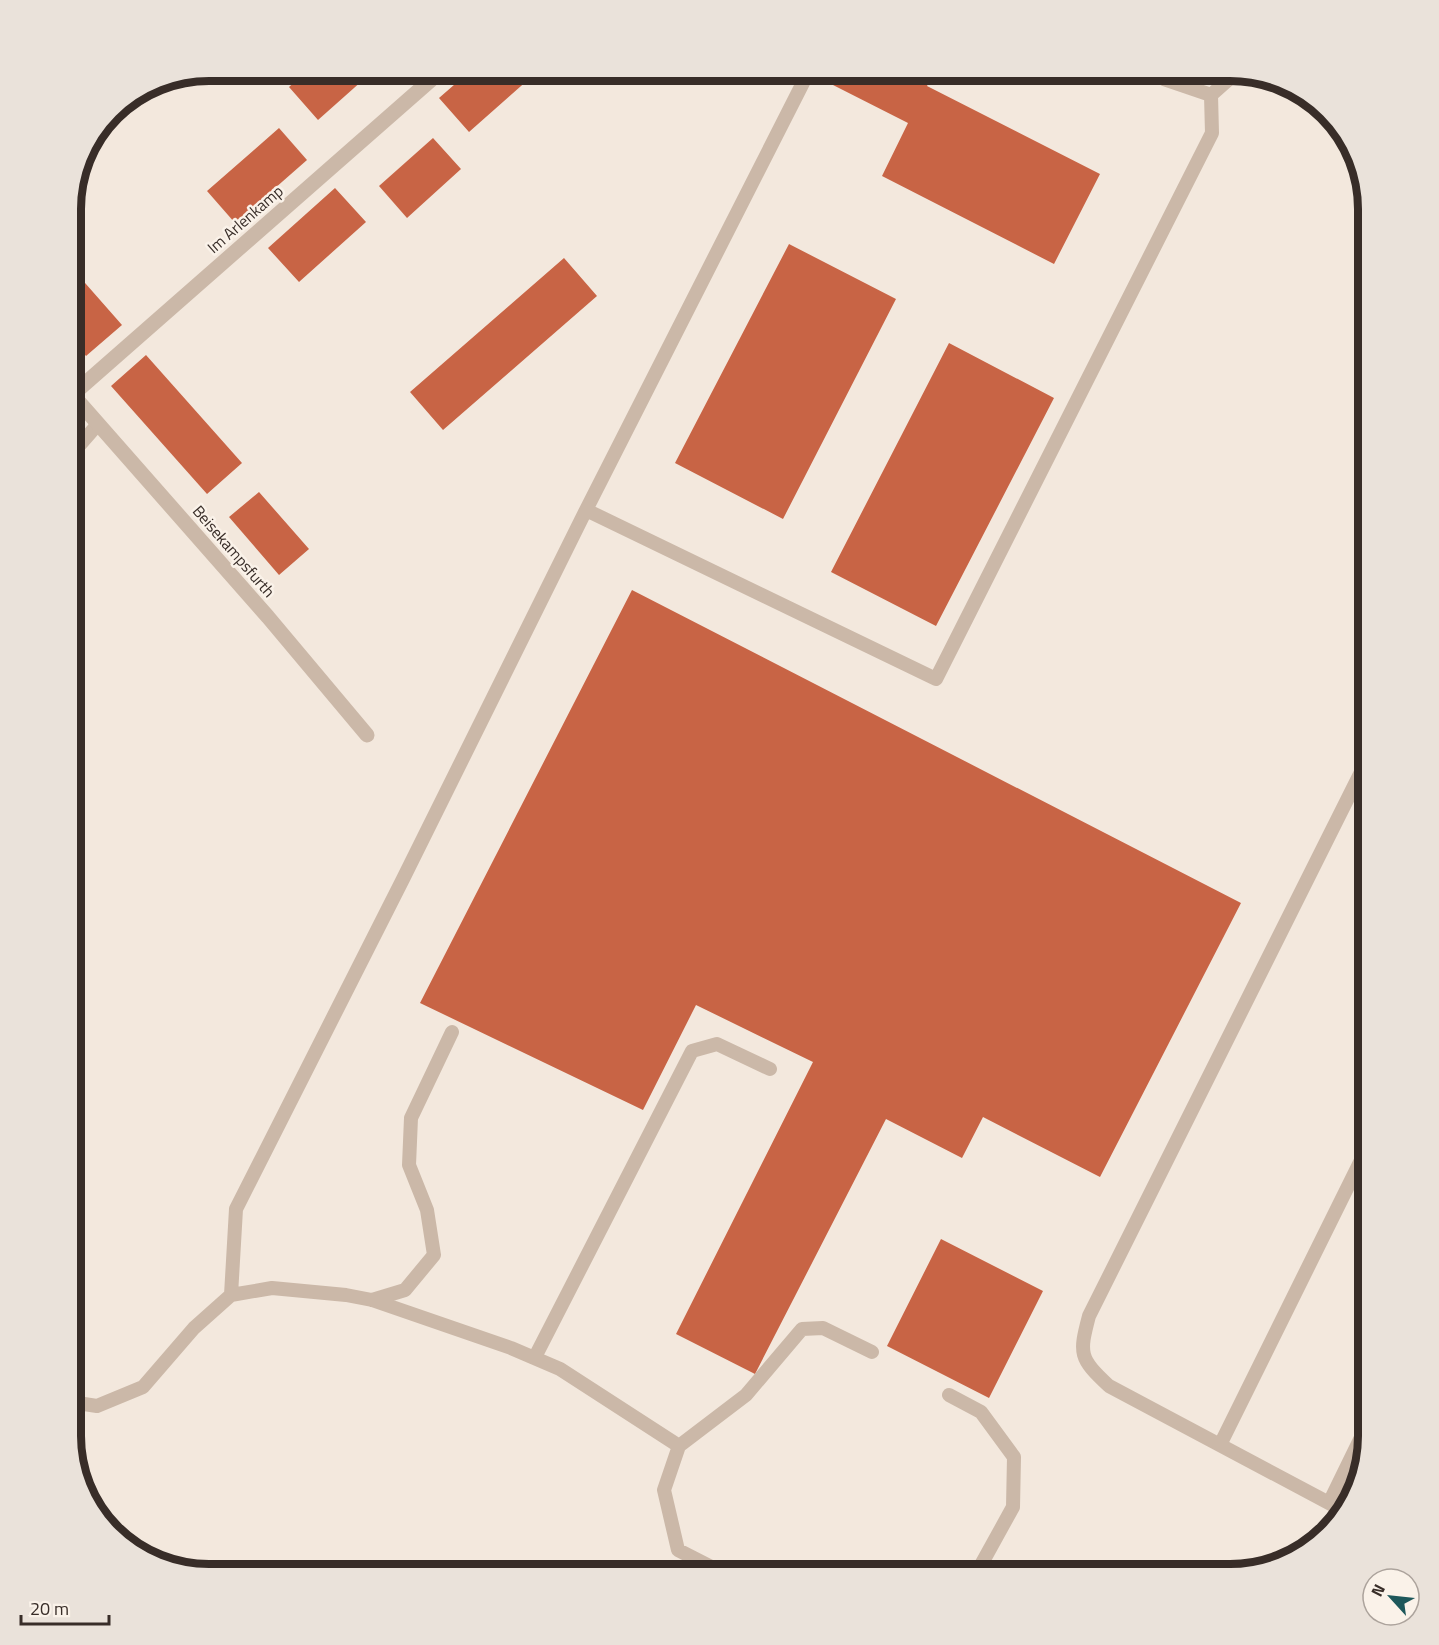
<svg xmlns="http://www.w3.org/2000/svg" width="1439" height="1645" viewBox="0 0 1439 1645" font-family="'Titillium Web',sans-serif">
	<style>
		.building { fill: #c86445 }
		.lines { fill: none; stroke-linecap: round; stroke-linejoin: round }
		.path { stroke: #b7a292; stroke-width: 4; stroke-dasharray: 3 3; stroke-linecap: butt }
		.service { stroke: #cbb8a8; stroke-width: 14 }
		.minor { stroke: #cbb8a8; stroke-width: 15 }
		.labels { text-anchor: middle; stroke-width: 5; stroke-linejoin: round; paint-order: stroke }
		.street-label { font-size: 16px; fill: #382d28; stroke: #faf2e9 }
		.rim { fill: none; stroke: #382d28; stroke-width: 8 }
	</style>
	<rect width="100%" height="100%" fill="#f3e8dd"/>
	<path class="building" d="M307,71H371L372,72L318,120L289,87Z
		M470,71H538L469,132L439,98Z
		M840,71H935L927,86L1100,174L1054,264L882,176L908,123L833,85Z
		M279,128L307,160L235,223L207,191Z
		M433,138L461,169L407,218L379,186Z
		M335,188L366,222L299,282L268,248Z
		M789,244L896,299L783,519L675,463Z
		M564,258L597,296L443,430L410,392Z
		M71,267L122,325L86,356L71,339Z
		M949,343L1054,398L936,626L831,572Z
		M146,355L242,463L207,494L111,386Z
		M259,492L309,549L279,575L229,517Z
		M632,590L1241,903L1100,1177L983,1117L962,1158L886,1119L755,1374L676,1334L813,1062L696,1005L643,1110L420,1003Z
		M941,1239L1043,1291L989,1398L887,1346Z"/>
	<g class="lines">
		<path class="path" d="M119,1537L182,1568"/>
		<path class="service" d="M1147,71L1164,79L1211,95L1238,71
			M71,455L98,424
			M586,510L936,679L1212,133L1211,95
			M231,1295L272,1288L346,1295L372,1300L511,1348L560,1369L679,1446L664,1490L678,1550L725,1574
			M372,1300L405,1290L434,1255L427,1210L409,1165L411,1118L452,1032
			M535,1357L692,1051L717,1044L770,1069
			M949,1395L981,1412L1014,1457L1013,1507L976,1574
			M71,1402L97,1406L143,1387L194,1328L231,1295L236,1209L403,879L586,510L809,71
			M1220,1445L1368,1146
			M679,1446L746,1395L802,1329L823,1328L872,1352
			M1329,1503L1368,1423
			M1344,1511L1109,1386C1079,1358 1079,1354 1089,1316L1368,758"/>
		<path class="minor" d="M71,393L268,617L367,735
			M72,395L441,71"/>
	</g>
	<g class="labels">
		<g class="street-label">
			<text transform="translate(245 219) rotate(-41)" y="6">Im Arlenkamp</text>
			<text transform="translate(234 551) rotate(49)" y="6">Beisekampsfurth</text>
		</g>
	</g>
	<path d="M0 0H1439V1645H0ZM209 81H1230A128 128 0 0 1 1358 209V1436A128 128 0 0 1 1230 1564H209A128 128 0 0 1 81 1436V209A128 128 0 0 1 209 81Z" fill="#eae2da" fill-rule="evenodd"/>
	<path class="rim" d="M209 81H1230A128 128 0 0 1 1358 209V1436A128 128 0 0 1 1230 1564H209A128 128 0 0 1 81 1436V209A128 128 0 0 1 209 81Z"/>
	<g transform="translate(1391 1597) rotate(297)"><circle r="28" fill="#faf2e9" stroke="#aca39c" stroke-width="1.5"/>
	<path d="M0-4.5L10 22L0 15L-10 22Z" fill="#1d575a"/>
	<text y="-9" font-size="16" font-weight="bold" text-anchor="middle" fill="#382d28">N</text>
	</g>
	<path d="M21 1615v9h88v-9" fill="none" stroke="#382d28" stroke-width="3"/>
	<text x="30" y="1615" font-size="18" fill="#382d28" stroke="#faf2e9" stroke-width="4.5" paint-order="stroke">20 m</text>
</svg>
